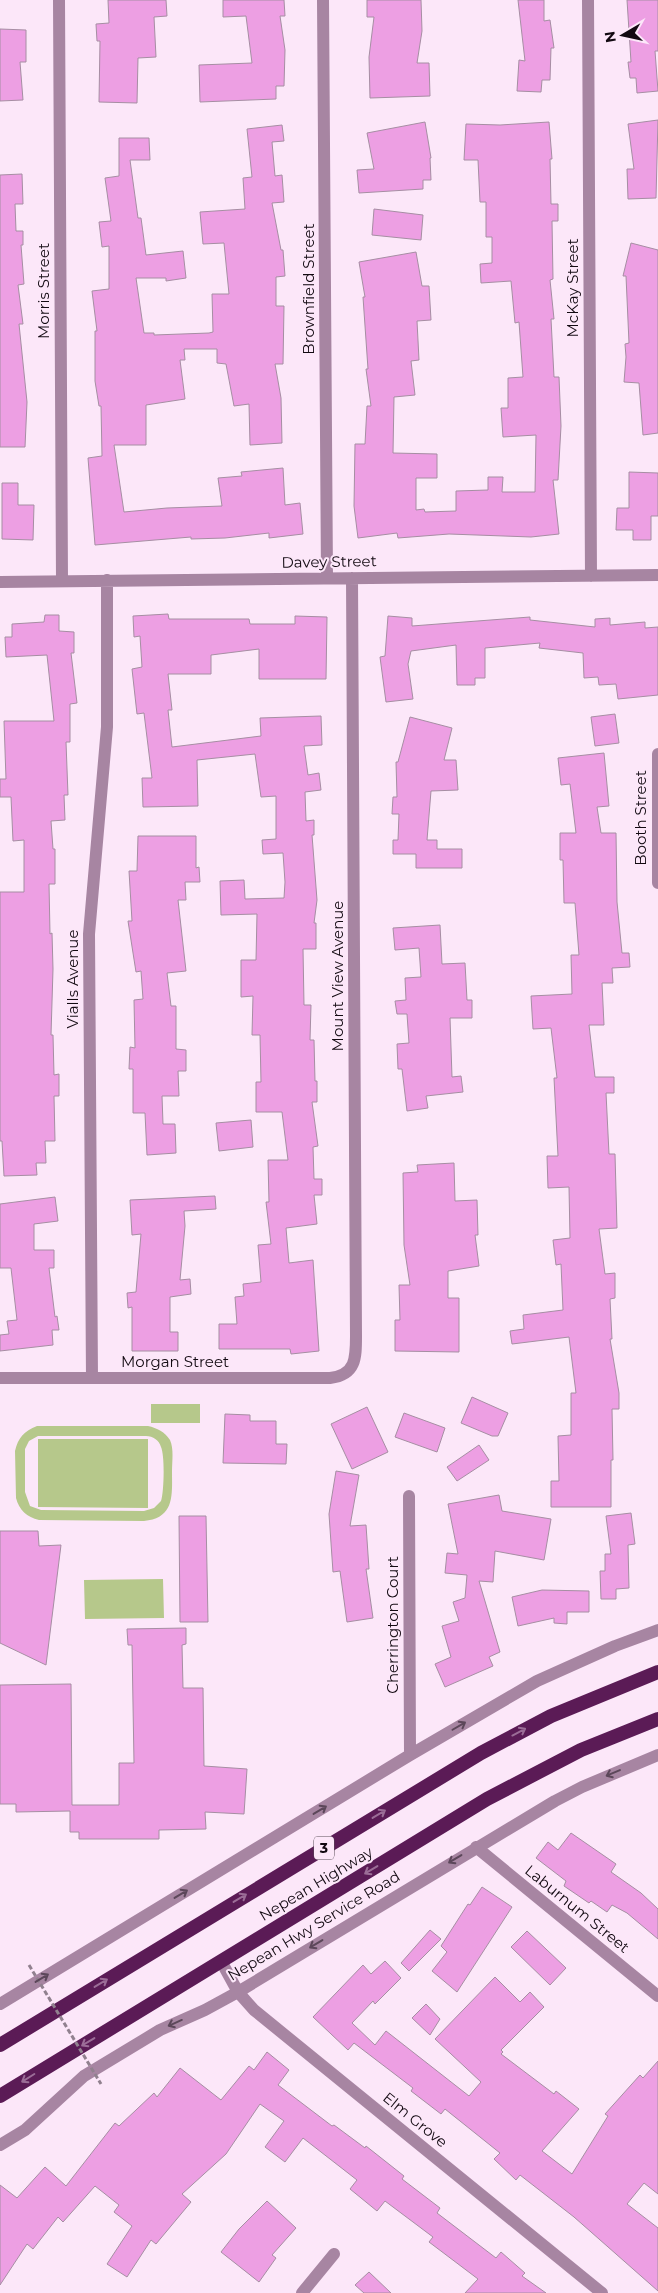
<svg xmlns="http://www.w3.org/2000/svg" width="658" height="2293" viewBox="0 0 658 2293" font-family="Montserrat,sans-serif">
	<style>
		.green { fill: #b6c88b; fill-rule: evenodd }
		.building { fill: #ed9fe3; stroke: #a68ea3 }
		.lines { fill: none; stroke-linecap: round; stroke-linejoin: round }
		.minor { stroke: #a785a2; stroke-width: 12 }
		.trunk { stroke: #5b1b56; stroke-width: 14 }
		.path-bridge { stroke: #91818f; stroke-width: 3; stroke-dasharray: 5 2.5; stroke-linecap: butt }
		.oneway { stroke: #5c475a }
		.oneway2 { stroke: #9b6d97 }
		.labels { text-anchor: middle; stroke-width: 4; stroke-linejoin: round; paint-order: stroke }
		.shield { fill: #fce7f9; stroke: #584c57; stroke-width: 1 }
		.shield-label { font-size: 14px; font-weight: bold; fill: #120911 }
		.street-label { font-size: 15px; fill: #120911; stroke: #fce7f9 }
	</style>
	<rect width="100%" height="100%" fill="#fce7f9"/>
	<path class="green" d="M151,1404H200V1423H151Z
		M37,1426H148C157,1428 165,1432 170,1440C174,1449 172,1461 172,1471C172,1495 175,1518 144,1521L39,1520C27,1517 19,1510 16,1498L15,1451C18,1438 24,1431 37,1426ZM38,1436H146C153,1436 159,1440 161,1447C165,1456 164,1492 161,1501L154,1508L144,1511L41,1510L30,1506L25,1492V1449L29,1441Z
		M38,1439H148V1508L38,1507Z
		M163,1579L164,1618L85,1619L84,1580Z"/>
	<path class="building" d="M108,0H166L167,16L154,17L156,57L138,58L137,103L99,102L100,41H97L96,24L109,23Z
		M223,0H284L285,16H280L285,50L284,86H276V99L200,102L199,65L252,63L246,16L223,17Z
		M367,0H421L422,31L417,63H429L430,96L370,98L369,57L374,17H367Z
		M518,0H544V21L550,20L554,48H551L550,80H542L541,92L517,91L519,60L525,61Z
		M627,0H658V51H655L658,91L637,93L636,78H630L628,62H631Z
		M0,29L26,30V62H20L23,100L0,101Z
		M658,120L656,198L628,199L627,169H634L628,124Z
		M425,122L431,158H430L431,180H423V189L359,193L357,170L374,169L367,133Z
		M549,122L552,159H550L551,204H558V221H552L553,279L550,280L554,319H551L554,377H559L561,426L558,480H553L559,534L531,537L449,534L398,538L397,533L358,538L354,506L355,444H365L367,406H371L366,369H368L363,297H365L359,262L416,252L422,286H429L431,320L417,321L419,360L411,361L415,395L394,397L393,453L437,454V478H416V510L424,509L425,512L456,511V491L488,490V477H503L502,492H535L536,435L503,437L501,408H508V378L523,377L519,322L515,323L511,281L481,283L480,264L492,263V237H486V202H480L478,160H464L466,124L500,125Z
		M282,125L284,141L272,142L275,176L282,175L284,202L272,203L281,250H283L285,276L276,277V306H284L283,364H275L281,398L282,443L250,445L249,404L234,406L226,364L217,363V349H184L185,360H180L185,399L146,405V445H114L124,512L167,508L222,506L218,478L242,476L241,472L283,468L285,505L300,503L303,534L269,538V533L225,538L191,539V537L95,545L88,458L102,456L101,406H99L95,381V331H97L92,291L109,289V246L102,247L99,222L111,221L105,178L119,176V138H149L150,160H130L138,218H141L146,255L183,251L186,278L166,281V278H136L144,333H154V335L209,333L213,332L212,294H229L224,243L203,244L200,212L245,209L243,178L252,177L247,129Z
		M22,174L23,204H15L16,231H23V245H21L24,284L18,285L23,324H19L27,402L25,447H0V175Z
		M374,209L423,215L421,240L372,235Z
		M631,243L658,250V433L643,435L639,383L624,382L626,357L625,344L629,343L626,276H623Z
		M629,472L658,473V516H651V540H633V530H616L617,508H629Z
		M2,483H18V505H34L33,540L2,539Z
		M168,614L169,619H249L250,624H295V616L327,617L326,679H259V649L211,655V674H168L172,710H168L172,747L261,736L260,718L321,716L322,745L304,746L308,775L319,773L321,790L305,792L306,821L314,820V835H312L317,900L314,923H316V949H303L304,1005H311L310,1040H314L315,1081H317V1102H312L318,1146L313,1147L314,1179H322V1195H314L317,1224L286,1228L289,1263L313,1260L319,1351L291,1354L290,1349H219V1324H237L235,1297L244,1296L243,1284L261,1282L258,1245L271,1244L266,1202H269L268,1160H288L282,1112H256V1082H261L260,1035H252L253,996L241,997V960H256L257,914L221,915L220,881L244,880L245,899L284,898L285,882L283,853L263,854L262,840L276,839V796L261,797L255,754L197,760L198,806L143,807L142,778H152L144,713L137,714L132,669L142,667L140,636L134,637L133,616Z
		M45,615H59V631L74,632V653H71L77,703L70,704V742H66L68,795H64L65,820L51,821L53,849H55V884H49L50,934L52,933L53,969L51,1035H53L54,1075L59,1074V1096H54L55,1141H45L46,1163H36L37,1175L4,1176L2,1141H0V892H24V840L13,841L11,797H0V779H6L4,721H54L47,655L6,657L5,637H12V624L44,622Z
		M388,616L412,618V626L530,617V620L595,627V619L610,618V625L645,622V628L658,627V695L618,699L616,684L599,685L598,677L584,678L583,653L539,648L540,643L485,648V678H475V685H457L456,645L411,651L408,664L413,699L386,702L380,657L385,656Z
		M615,714L619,743L595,746L591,717Z
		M410,717L452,728L444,760H456L458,790L431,791L427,840H437V849H462V868H416V854H393V840H398L399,814H392L393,797H397L396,762H398Z
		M604,753L609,806L597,807L601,833H616L617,902L622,953H629L630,967L612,968L613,983H602L604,1025H589L595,1077H614V1093H606L609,1154H615L617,1228L599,1229L605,1274L615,1273V1298L610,1299L612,1339H610L619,1393V1409H612L613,1460H611V1507H551V1481H559L558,1436L571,1435V1393H576L569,1337L512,1344L510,1331L524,1329L523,1315L563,1310L561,1264L556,1265L553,1240L570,1238L569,1187L548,1188L547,1156H558L554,1078H557L551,1028L533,1029L531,996L572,994L571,955H579L575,903H564L563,860H560V833H576L570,784L561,785L558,758Z
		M138,836H196V868L199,867L200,882H185L186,900H178L186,971L167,973L171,1006H176V1049L186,1050V1071H178L179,1096H162L163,1124H175L176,1153L147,1155L145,1113H133V1069H129L130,1047L135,1048L134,1000L143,999L141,971L136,972L128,921H132L129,871H137Z
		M440,925L442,964L465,963L467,1000H472V1018H450L452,1077L461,1076L463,1092L426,1096L428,1108L407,1111L402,1069H398L397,1044L409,1043L407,1014H397L395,1001L406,1000L405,978L421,977L419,948L395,950L393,928Z
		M251,1120L253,1147L219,1151L216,1123Z
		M454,1163L455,1201L477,1200L478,1235H475L479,1266L448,1271V1298H459V1352L395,1351V1320H400L399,1285H410L404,1245L403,1173L418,1172L417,1165Z
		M215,1196L216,1209L184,1211L185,1226L180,1280L190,1279L191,1294L170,1297V1332H178V1351H132V1307L128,1308L127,1293L136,1292L141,1234L132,1235L130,1200Z
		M55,1197L58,1221L34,1224V1250H54V1268H49L55,1317L57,1316L59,1330H52L53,1345L0,1351V1335L9,1334L7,1321L17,1320L11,1268H0V1204Z
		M472,1397L508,1413L498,1436H492L461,1423Z
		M367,1407L388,1452L352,1469L331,1424Z
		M404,1413L445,1428L437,1452L395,1437Z
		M225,1414L250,1415V1421H276V1444H287L286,1464L223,1463Z
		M479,1445L489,1460L457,1481L447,1467Z
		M336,1471L359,1475L350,1526L366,1525L369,1569H366L373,1618L347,1622L340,1571L333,1572L329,1514Z
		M499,1495L502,1511L551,1519L544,1560L495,1551L493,1582L479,1581L500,1652L489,1657L493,1666L445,1687L435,1664L451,1657L442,1626L459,1621L453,1602L465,1598L467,1575L445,1573L447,1553L458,1554L448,1504Z
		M631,1513L635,1544L628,1545L629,1588L616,1589V1599H601L600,1571H605V1554H611L606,1516Z
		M179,1516H206L208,1622H180Z
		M0,1531H38L39,1546L61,1545L46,1665L0,1643Z
		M542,1590L589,1591V1612H567V1624L554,1623V1618L518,1626L512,1597Z
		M186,1628V1644L182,1645L183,1688H203L204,1766L247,1769L244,1814L205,1812L206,1829L159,1830V1839H79V1832H70V1811L16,1812V1804H0V1685L71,1684L72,1805H119V1763H134L132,1645H128L127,1629Z
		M571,1833L616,1864L611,1872L641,1893L658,1909V1939L627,1913L612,1905L607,1912L591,1901L589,1903L564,1886L566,1881L536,1858L548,1842L558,1850Z
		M482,1887L512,1907L457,1992L432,1971L447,1952L441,1946L468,1904L470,1905Z
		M430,1930L441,1939L409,1971L401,1963Z
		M527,1931L566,1968L550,1985L511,1947Z
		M385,1961L401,1978L375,2004L373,2001L352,2023L375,2045L386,2031L469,2096L481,2082L435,2039L495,1977L520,2002L530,1992L544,2007L501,2050L503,2052L501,2054L554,2094L556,2091L579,2109L542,2151L572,2174L608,2116L605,2114L640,2075L643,2078L658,2061V2194L644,2183L627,2204L658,2228V2291L574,2217L520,2175L516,2180L494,2159L500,2153L445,2109L441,2114L411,2091L413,2088L354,2043L348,2050L313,2017L363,1965L371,1974Z
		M426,2004L440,2019L430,2035L412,2018Z
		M267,2052L289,2070L278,2085L332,2126L334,2125L365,2148L366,2146L404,2176L402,2179L440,2208L437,2213L496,2258L501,2252L525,2273L522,2276L546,2293H465L478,2279L429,2242L433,2237L385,2201L377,2211L350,2189L357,2180L303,2138L285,2162L265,2147L284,2121L260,2104L226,2154L182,2194L191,2202L156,2244L151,2240L127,2277L107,2264L132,2226L114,2212L119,2205L95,2186L63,2222L58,2217L33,2249L27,2244L0,2285V2185L17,2198L45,2167L66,2186L115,2123L119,2126L154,2093L157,2097L180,2068L221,2100L249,2066L254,2070Z
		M267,2201L296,2228L272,2255L276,2258L259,2282L221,2252L239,2229Z
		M369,2272L391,2293H364L355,2285Z"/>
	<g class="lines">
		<path class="minor" d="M59,0L62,581
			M323,0L327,578
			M588,0L591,576
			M0,582L658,575
			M658,754V883
			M0,1378H330C356,1375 356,1358 356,1336L352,578
			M92,1378L89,934L107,727V580
			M409,1496L410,1755
			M476,1847L658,1996
			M221,1961L238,1992L254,2010L602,2293
			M0,2004L410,1755L537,1681L615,1646L658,1630
			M0,2145L25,2130L84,2076L160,2030L205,2010L238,1992L555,1801L582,1787L658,1755
			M302,2293L334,2254"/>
		<path class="trunk" d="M0,2045L481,1753L551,1716L658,1672
			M0,2096L487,1799L581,1750L658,1719"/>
		<path class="path-bridge" d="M29,1965L101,2084"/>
	</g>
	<defs><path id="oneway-shaft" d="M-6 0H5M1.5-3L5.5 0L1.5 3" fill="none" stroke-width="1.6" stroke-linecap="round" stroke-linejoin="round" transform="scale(1.25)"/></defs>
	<g class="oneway">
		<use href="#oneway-shaft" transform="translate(459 1726) rotate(-30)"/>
		<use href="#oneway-shaft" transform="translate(613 1773) rotate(157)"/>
		<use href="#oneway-shaft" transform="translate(320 1810) rotate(-31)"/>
		<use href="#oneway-shaft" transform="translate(455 1859) rotate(149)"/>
		<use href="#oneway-shaft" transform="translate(181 1894) rotate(-31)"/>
		<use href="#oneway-shaft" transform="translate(316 1944) rotate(149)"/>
		<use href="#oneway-shaft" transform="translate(42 1978) rotate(-31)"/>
		<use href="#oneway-shaft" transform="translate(175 2023) rotate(156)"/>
	</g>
	<g class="oneway2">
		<use href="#oneway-shaft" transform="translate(519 1732) rotate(-28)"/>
		<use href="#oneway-shaft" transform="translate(379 1814) rotate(-31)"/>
		<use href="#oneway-shaft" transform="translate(371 1870) rotate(149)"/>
		<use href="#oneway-shaft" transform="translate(240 1898) rotate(-31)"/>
		<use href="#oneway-shaft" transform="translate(101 1983) rotate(-31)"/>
		<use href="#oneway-shaft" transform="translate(88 2042) rotate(149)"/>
		<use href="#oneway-shaft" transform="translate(28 2078) rotate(148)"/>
	</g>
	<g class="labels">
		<rect class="shield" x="314" y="1836.5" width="20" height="23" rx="4"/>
		<g class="shield-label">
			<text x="324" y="1853">3</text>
		</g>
		<g class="street-label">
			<text transform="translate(573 288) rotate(-90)" y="5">McKay Street</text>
			<text transform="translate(309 289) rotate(-90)" y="5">Brownfield Street</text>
			<text transform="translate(44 291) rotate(-90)" y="5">Morris Street</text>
			<text transform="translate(329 562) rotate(-1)" y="5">Davey Street</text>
			<text transform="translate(641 818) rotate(-90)" y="5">Booth Street</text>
			<text transform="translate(338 976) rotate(-90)" y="5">Mount View Avenue</text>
			<text transform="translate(73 979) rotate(-90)" y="5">Vialls Avenue</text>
			<text x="175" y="1367">Morgan Street</text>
			<text transform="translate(393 1625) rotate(-90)" y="5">Cherrington Court</text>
			<text transform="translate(316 1884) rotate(-31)" y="5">Nepean Highway</text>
			<text transform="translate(577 1909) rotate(39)" y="5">Laburnum Street</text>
			<text transform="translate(314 1926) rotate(-31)" y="5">Nepean Hwy Service Road</text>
			<text transform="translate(415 2120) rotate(39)" y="5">Elm Grove</text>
		</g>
	</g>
	<g transform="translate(623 35) rotate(261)" stroke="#fce7f9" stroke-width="4" paint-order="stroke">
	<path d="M0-4L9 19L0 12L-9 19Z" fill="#120911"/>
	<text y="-8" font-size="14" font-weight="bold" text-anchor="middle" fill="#120911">N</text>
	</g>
</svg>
